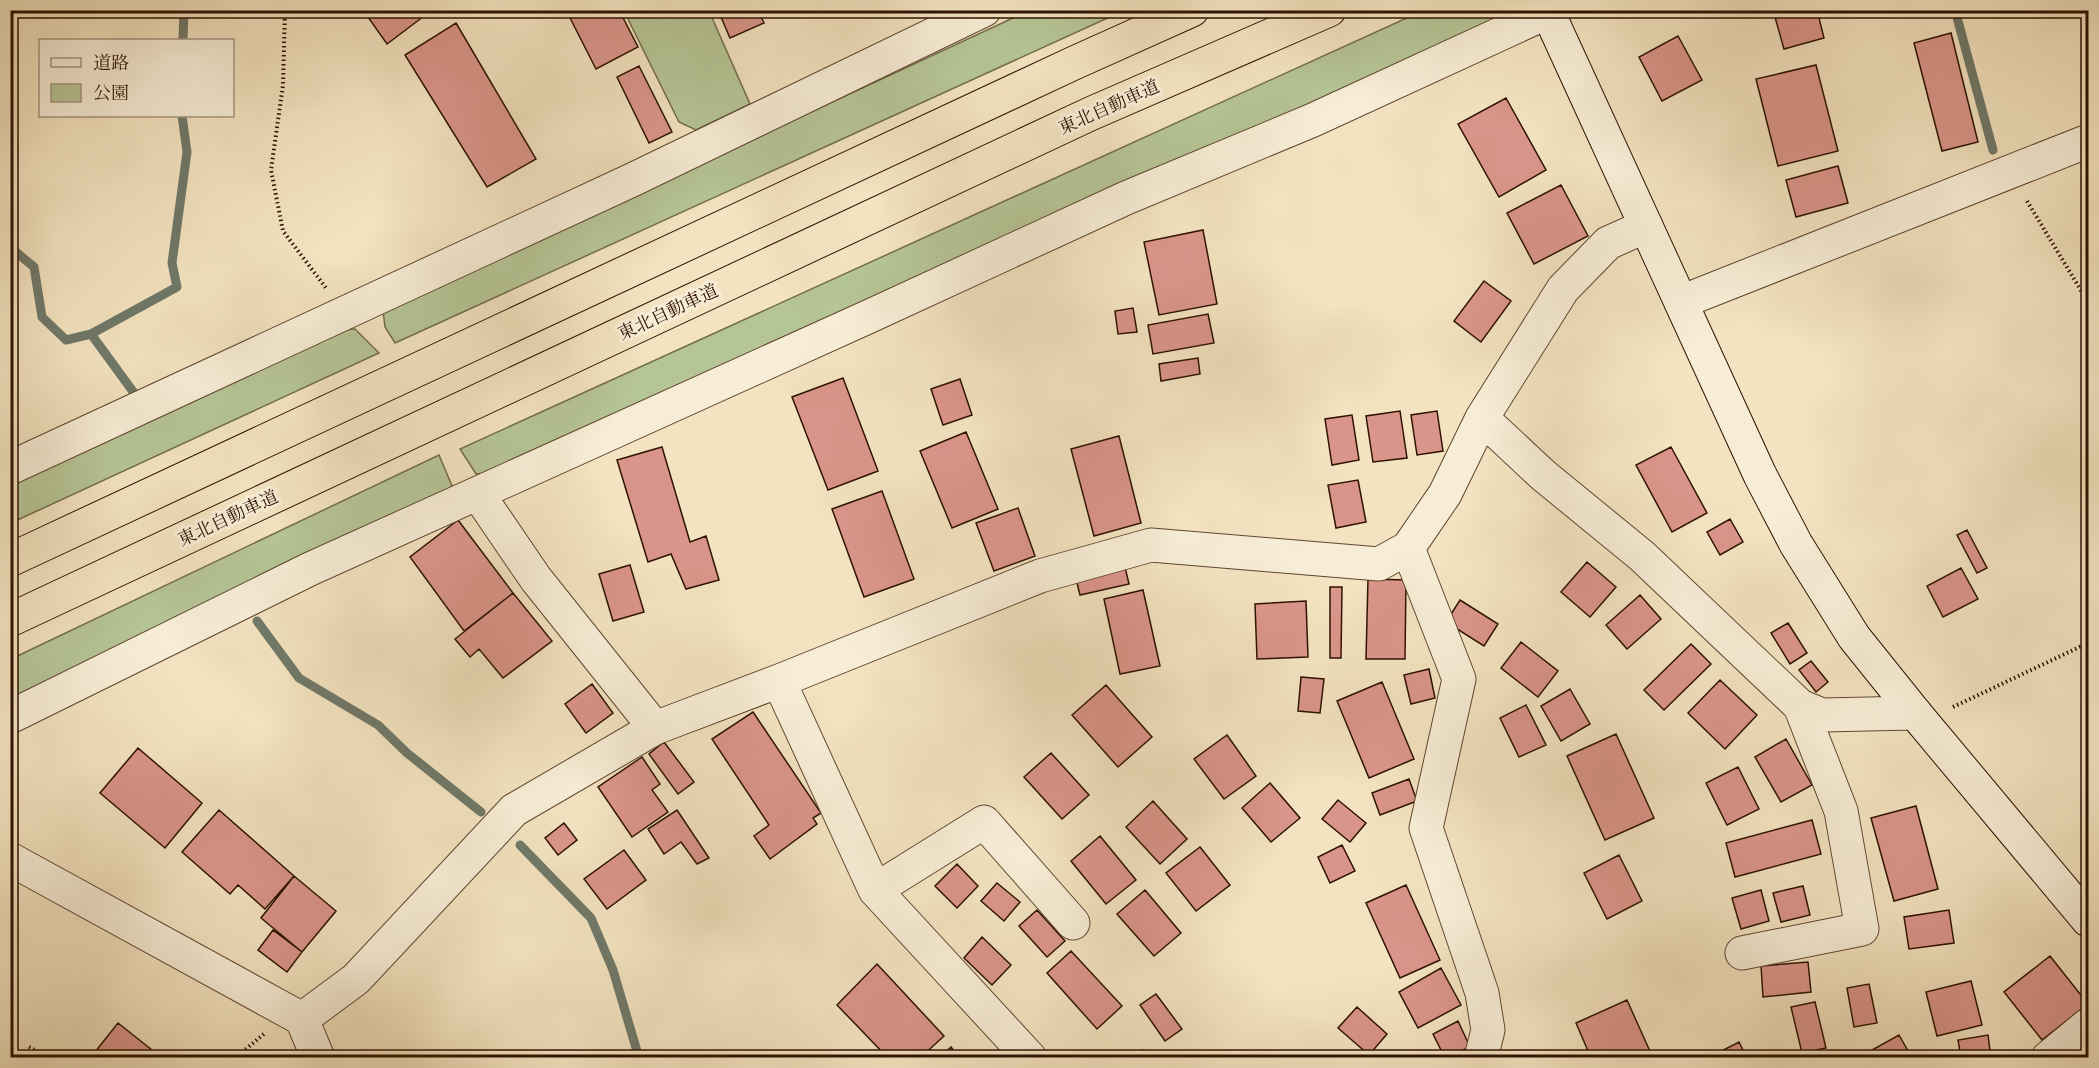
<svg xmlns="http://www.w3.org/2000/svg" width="2099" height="1068" viewBox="0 0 2099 1068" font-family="'IM FELL French Canon','Noto Serif JP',serif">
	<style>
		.green { fill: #b6c596; stroke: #726c4b; stroke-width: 1.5 }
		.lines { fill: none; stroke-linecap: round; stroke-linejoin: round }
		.stream { stroke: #707969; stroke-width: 9 }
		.building { fill: #da958a; stroke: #2e1200; stroke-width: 1.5 }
		.street-casing { stroke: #5f4630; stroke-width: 35 }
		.secondary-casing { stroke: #2e1200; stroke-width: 35 }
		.highway-casing { stroke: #2e1200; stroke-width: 35 }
		.path { stroke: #2e1200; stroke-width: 4; stroke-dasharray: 1.5 3; stroke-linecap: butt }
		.street { stroke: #f7edd6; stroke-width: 33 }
		.secondary { stroke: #f7edd6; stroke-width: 33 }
		.highway { stroke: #f3e3c0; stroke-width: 33 }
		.labels { text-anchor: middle; stroke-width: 6; stroke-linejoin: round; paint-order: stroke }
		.street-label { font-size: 18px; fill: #2e1200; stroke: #f7edd6 }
	</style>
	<rect width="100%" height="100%" fill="#f3e3c0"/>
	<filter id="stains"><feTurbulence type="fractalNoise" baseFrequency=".00333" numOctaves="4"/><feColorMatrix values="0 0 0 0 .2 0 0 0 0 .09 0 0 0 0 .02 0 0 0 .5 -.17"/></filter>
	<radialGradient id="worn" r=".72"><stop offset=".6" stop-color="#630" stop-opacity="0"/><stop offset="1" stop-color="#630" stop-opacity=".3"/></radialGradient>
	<path class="green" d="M624,11H709L750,104L696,130L679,122Z
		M1028,11H1123L395,343L385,327L383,311Z
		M1422,11H1495L1500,24L487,473L476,474L460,449Z
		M355,329L379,353L11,523L10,481L342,330Z
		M439,455L452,486L445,496L11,702V659Z"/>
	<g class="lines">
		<path class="stream" d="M1955,10L1993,150
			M183,40L184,10
			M10,247L34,267L42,317L66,340L91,334L137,397
			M91,334L177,287L172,263L187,152L182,116
			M257,621L299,678L378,725L407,753L481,812
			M520,845L591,918L613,970L639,1058"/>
	</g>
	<path class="building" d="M363,10H432L387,44Z
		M566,10H619L638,47L596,69Z
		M718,10H758L764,23L730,38Z
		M1773,10H1817L1824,38L1784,49Z
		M456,23L536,159L487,187L405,55Z
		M1951,33L1978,142L1942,151L1914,43Z
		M1678,36L1702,80L1662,101L1639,57Z
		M1816,65L1838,151L1778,166L1756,79Z
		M639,66L672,132L649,143L617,77Z
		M1506,98L1546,170L1499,197L1458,124Z
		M1838,166L1848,203L1796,217L1786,180Z
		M1561,185L1588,236L1534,264L1507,213Z
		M1203,230L1217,304L1159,315L1144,242Z
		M1484,281L1511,301L1481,342L1454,321Z
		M1133,308L1137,332L1118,334L1115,311Z
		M1208,314L1214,343L1153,354L1148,325Z
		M1198,358L1200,374L1161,381L1159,364Z
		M843,378L878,471L828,490L792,397Z
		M960,379L972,415L943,425L931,389Z
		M1400,411L1407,458L1373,462L1366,416Z
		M1437,411L1443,451L1417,455L1411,415Z
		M1352,415L1359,460L1332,465L1325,419Z
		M966,432L998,509L952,528L920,451Z
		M1119,436L1141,523L1094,536L1071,449Z
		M662,447L690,542L706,536L719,580L686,589L671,554L648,562L617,460Z
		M1671,447L1707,513L1672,532L1636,465Z
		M1358,480L1366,522L1336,528L1328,485Z
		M882,491L914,579L864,597L832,509Z
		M1018,508L1035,556L994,571L976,523Z
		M1730,519L1743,542L1720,555L1707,532Z
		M458,520L513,593L464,631L410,557Z
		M1967,530L1987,568L1977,573L1957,535Z
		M1587,562L1616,587L1590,617L1561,592Z
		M630,565L644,612L613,621L599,574Z
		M1125,567L1129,584L1080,595L1076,579Z
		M1961,568L1978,599L1943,617L1927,586Z
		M1368,579L1406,580L1405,659H1366Z
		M1330,587H1342L1341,658H1330Z
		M1143,590L1160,666L1120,674L1104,599Z
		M513,593L552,641L503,678L479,649L470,657L455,639Z
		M1640,595L1661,619L1627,649L1606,625Z
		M1460,600L1498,624L1484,646L1446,622Z
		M1306,601L1308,657L1257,659L1255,604Z
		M1788,623L1807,653L1790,664L1771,633Z
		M1521,642L1558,671L1538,697L1501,668Z
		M1691,644L1711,664L1664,710L1644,690Z
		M1811,661L1828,682L1816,692L1799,670Z
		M1429,669L1435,698L1411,704L1404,675Z
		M1301,677L1324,679L1320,713L1298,711Z
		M1720,680L1757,715L1725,749L1688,713Z
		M1382,682L1414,759L1369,778L1337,701Z
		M592,684L613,713L586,733L565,704Z
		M1106,685L1152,737L1118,767L1072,715Z
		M1570,689L1590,724L1561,741L1541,706Z
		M1526,705L1546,745L1519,757L1500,718Z
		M753,712L821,813L813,818L817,824L770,859L754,836L769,825L712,739Z
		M1616,734L1654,818L1605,840L1567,756Z
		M1227,735L1256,776L1224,799L1194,759Z
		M1786,739L1812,785L1781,802L1755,757Z
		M664,742L694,782L678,794L649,754Z
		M138,748L202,803L165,848L100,793Z
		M1051,753L1089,795L1062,819L1024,777Z
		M642,757L660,784L652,790L668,812L632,837L598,787Z
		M1738,767L1759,809L1727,825L1706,783Z
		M1409,779L1417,801L1380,815L1372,793Z
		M1270,783L1300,818L1271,842L1242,808Z
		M1338,800L1366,823L1350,842L1322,819Z
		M1153,801L1187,839L1160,864L1126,827Z
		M1916,806L1938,889L1894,901L1871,818Z
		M219,810L294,876L265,909L238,885L230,894L182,852Z
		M677,810L709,858L697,864L681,842L664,854L648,829Z
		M1812,820L1821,854L1735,877L1726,843Z
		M564,823L577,840L558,855L545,838Z
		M1100,836L1136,880L1106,904L1071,861Z
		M1342,845L1355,871L1330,883L1318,857Z
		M1200,847L1230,885L1196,911L1166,873Z
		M624,850L646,880L607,909L584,879Z
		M1619,855L1642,901L1607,919L1584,873Z
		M957,864L978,886L957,908L935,886Z
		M294,876L336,911L302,952L261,918Z
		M997,883L1020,902L1004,921L981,901Z
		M1406,885L1440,960L1400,978L1366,903Z
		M1803,886L1810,915L1781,922L1773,893Z
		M1145,890L1181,933L1154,956L1117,914Z
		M1761,890L1769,921L1741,929L1732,898Z
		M1037,910L1065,941L1047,957L1019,926Z
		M1949,910L1954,943L1909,949L1904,917Z
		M273,930L302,952L287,972L258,950Z
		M982,937L1011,965L992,985L964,958Z
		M1071,951L1122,1006L1097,1029L1047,973Z
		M2050,956L2088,1004L2042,1040L2004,992Z
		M1808,962L1811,992L1763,997L1761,966Z
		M877,964L944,1036L920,1058H888L837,1005Z
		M1441,968L1461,1005L1418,1028L1399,992Z
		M1971,981L1982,1025L1937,1036L1926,992Z
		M1869,984L1877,1023L1854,1027L1847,988Z
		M1156,994L1182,1029L1165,1041L1140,1005Z
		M1627,1000L1653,1058H1591L1576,1023Z
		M1815,1002L1826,1048L1802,1053L1791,1007Z
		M1357,1007L1387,1034L1369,1055L1338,1028Z
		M1458,1021L1470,1047L1445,1058L1433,1034Z
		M118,1023L162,1058H102L95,1052Z
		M1899,1035L1912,1058H1865L1863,1055Z
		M1988,1035L1991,1058H1961L1958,1040Z
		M1739,1042L1747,1058H1708Z
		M951,1047L960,1058H939Z
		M1143,1050L1146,1058H1123Z"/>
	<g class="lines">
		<g class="street-casing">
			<path id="street" d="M1681,302L2088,141
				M1482,418L1543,475L1642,556L1800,706L1822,715L1915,713
				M10,468L632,180L984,10
				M478,494L536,579L655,728
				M1408,548L1459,679L1426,828L1482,993L1488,1030L1481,1058
				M779,681L875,890L1030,1058
				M10,717L310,569L870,316L1126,198L1313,120L1552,10
				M10,859L302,1019L356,979L514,810L655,728L779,681L1040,576L1151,545L1379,564L1408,548L1445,494L1482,418L1563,289L1608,243L1646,226
				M875,890L984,822L1073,923
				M1742,953L1862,929L1841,811L1800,706
				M302,1019L318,1058
				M2048,1058L2088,1025"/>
		</g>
		<g class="secondary-casing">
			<path id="secondary" d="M1547,10L1760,475L1796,544L1854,637L1915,713L2088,920"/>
		</g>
		<g class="highway-casing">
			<path id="highway" d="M10,560L1074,63L1192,10
				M10,620L1090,114L1329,10"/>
		</g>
		<path class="path" d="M285,10L283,85L271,170L283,231L326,288
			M2027,201L2088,302
			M1953,707L2088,643
			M29,1047L50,1058
			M235,1058L264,1034"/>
		<use href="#street" class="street"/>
		<use href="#secondary" class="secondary"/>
		<use href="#highway" class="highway"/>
	</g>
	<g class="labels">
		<g class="street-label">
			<text transform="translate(1109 107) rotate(-24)" y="6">東北自動車道</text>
			<text transform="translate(668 312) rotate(-25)" y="6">東北自動車道</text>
			<text transform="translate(228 518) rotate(-25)" y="6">東北自動車道</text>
		</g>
	</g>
	<rect width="2099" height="1068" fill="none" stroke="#f3e3c0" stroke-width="36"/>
	<rect x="12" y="12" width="2075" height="1044" fill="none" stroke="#2e1200" stroke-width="3"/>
	<rect x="18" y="18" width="2063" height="1032" fill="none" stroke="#2e1200" stroke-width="1.5"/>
	<rect x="39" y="39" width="195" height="78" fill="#f7edd6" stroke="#a79580" stroke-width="1.5"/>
	<rect x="51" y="58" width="30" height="9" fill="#f7edd6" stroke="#a79580" stroke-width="1.5"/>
	<text x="93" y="69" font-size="18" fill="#2e1200">道路</text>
	<rect x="51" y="84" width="30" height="18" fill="#b6c596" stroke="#a79580" stroke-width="1.5"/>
	<text x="93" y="99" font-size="18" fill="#2e1200">公園</text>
	<rect width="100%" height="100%" filter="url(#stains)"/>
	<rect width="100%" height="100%" fill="url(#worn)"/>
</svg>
